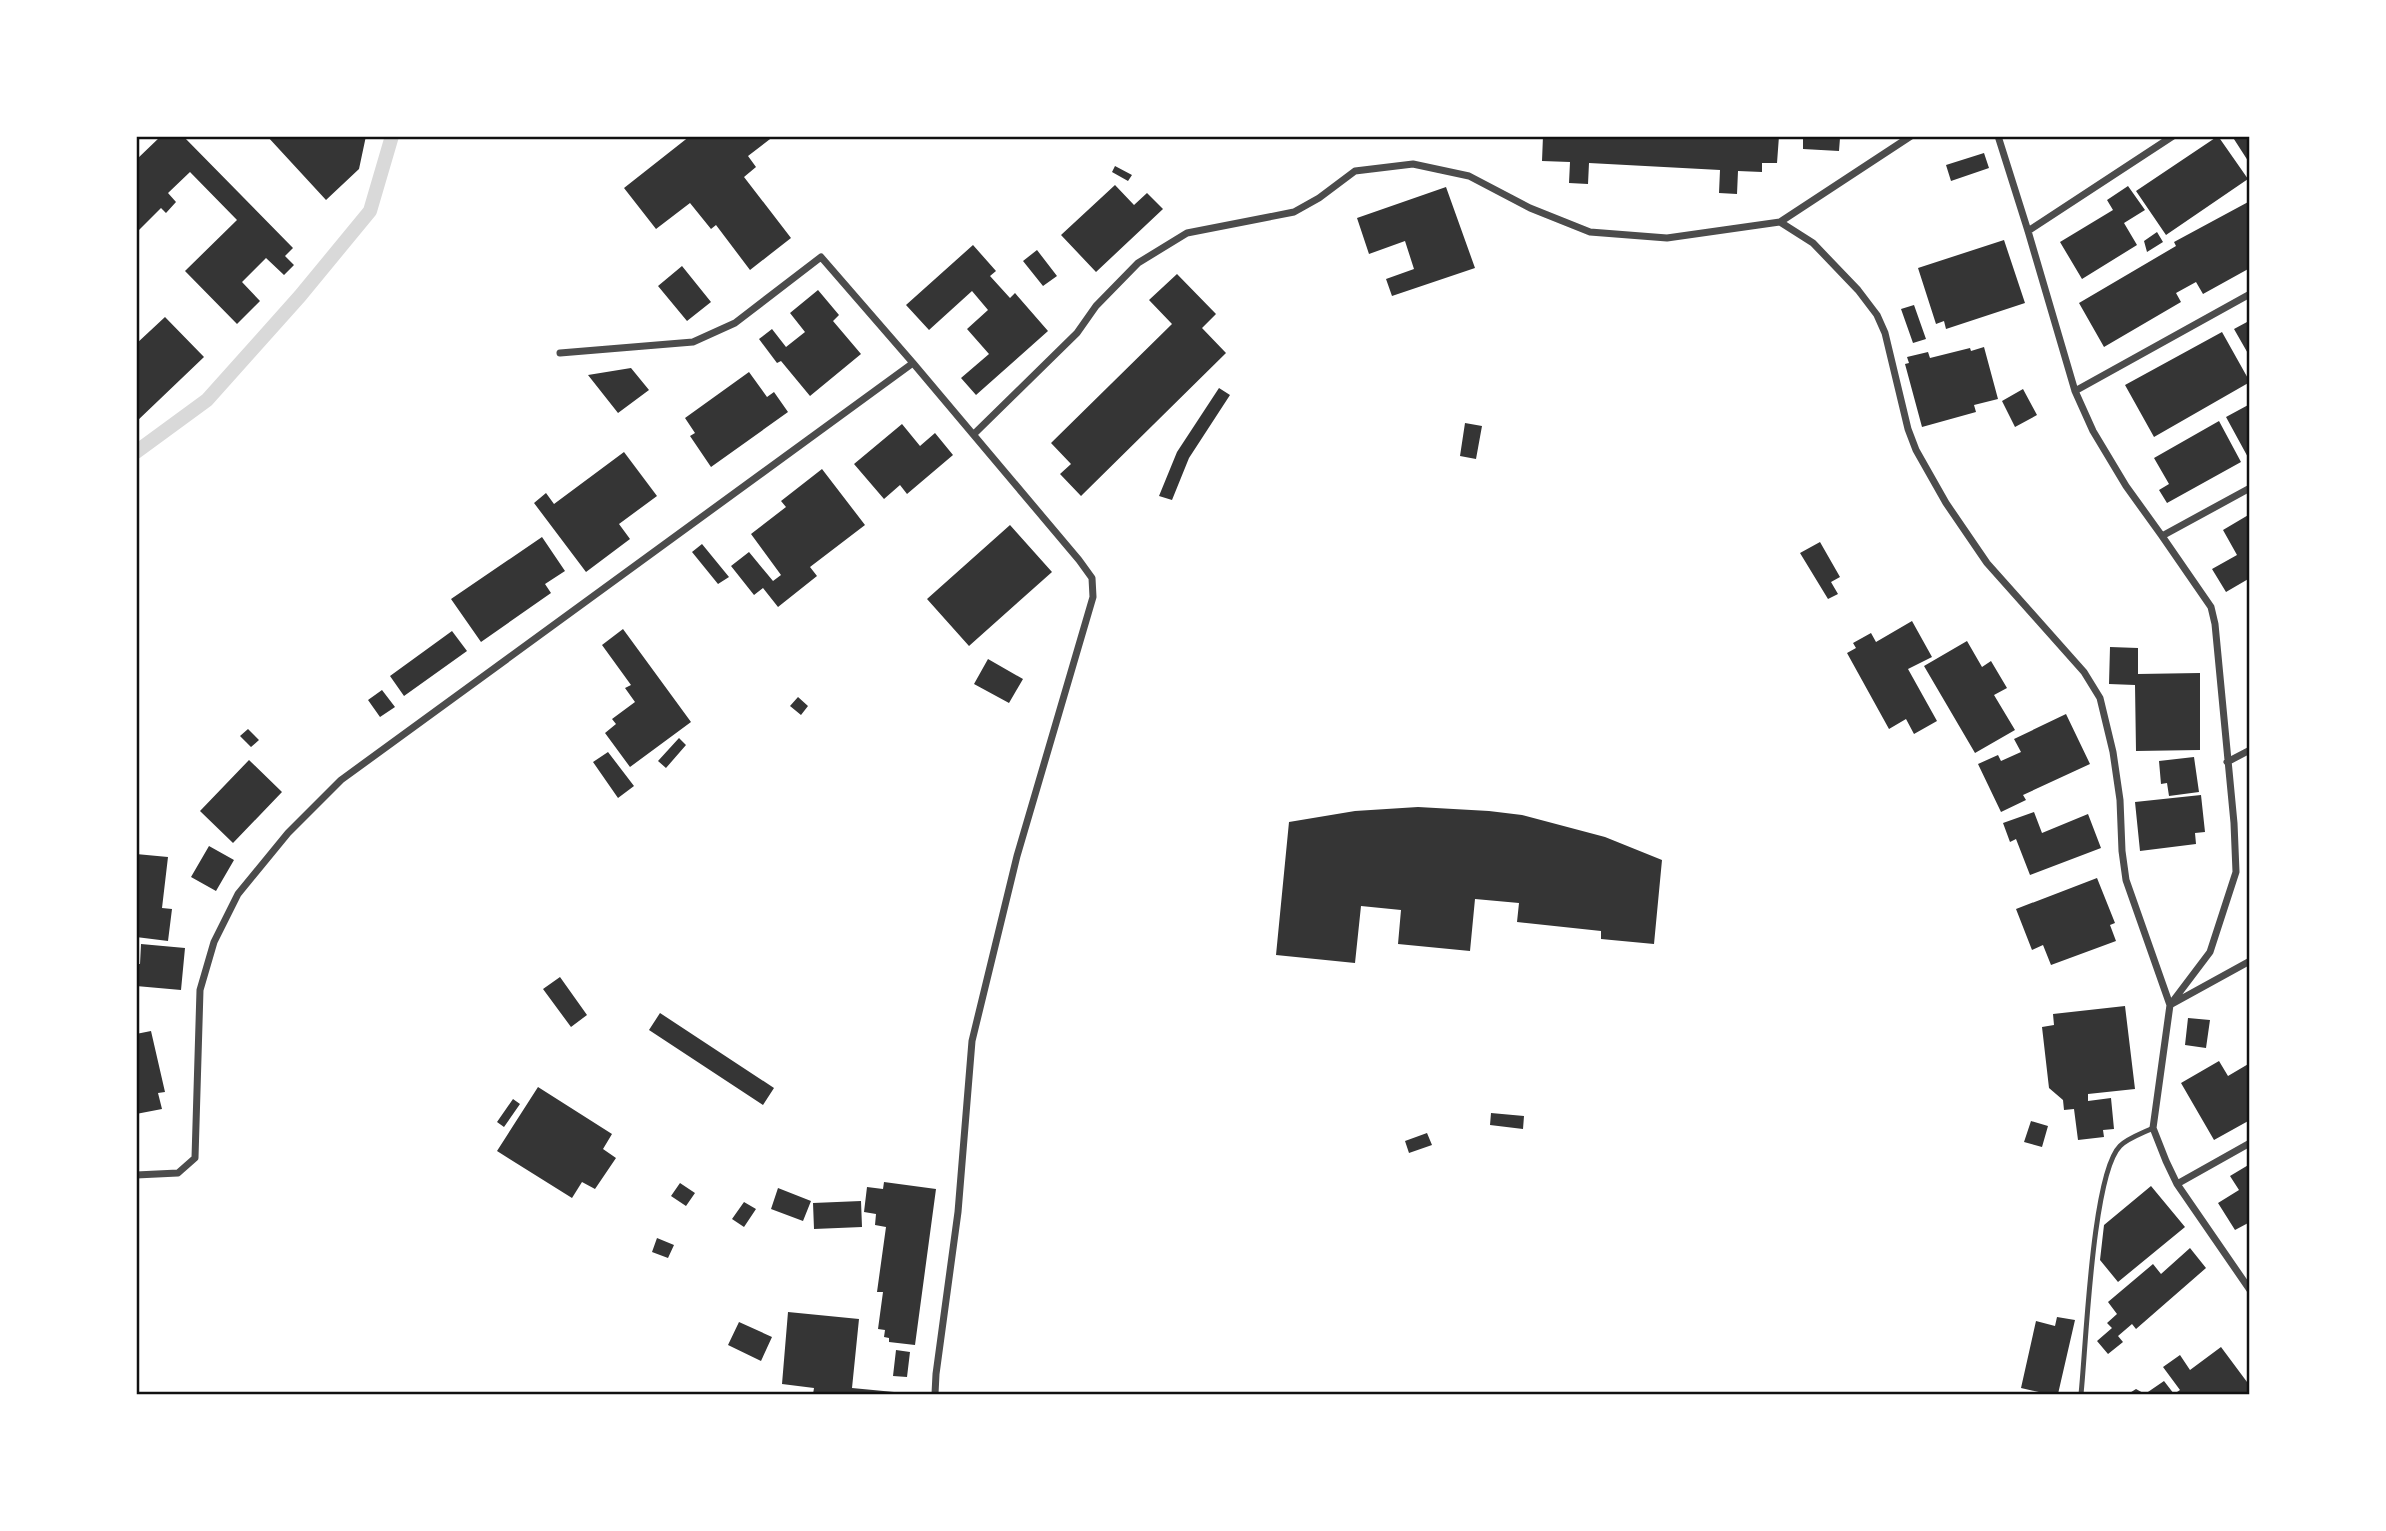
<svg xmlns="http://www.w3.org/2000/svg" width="2386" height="1531" viewBox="0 0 2386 1531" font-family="Manrope,sans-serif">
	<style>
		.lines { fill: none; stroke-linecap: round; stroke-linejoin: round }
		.stream { stroke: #d9d9d9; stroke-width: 14 }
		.building { fill: #353535 }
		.service { stroke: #4c4c4c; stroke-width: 5 }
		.minor { stroke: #4c4c4c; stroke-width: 7 }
		.neatline { fill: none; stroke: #111; stroke-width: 2.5 }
	</style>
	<rect width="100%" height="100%" fill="#fff"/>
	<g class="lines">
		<path class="stream" d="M136,452L207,400L300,296L370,211L392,136"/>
	</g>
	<path class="building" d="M161,136H183L293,248L285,256L294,265L284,275L266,258L242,282L260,301L237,324L185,271L237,220L190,172L168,193L176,202L166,213L161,208L136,233V160Z
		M267,136H366L359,169L326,200Z
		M690,136H774L748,156L756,167L744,177L791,238L750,270L716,225L711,229L690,203L656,229L624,188Z
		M1543,136H1779L1777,163H1762V172L1738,171L1737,194L1719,193L1720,170L1589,163L1588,184L1569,183L1570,162L1542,161Z
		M1803,136L1840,138L1839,151L1803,149Z
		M2218,136L2248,179L2166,235L2136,191Z
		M2232,136H2250V164Z
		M1984,153L1989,168L1951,181L1946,165Z
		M1115,166L1132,175L1128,181L1112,172Z
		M1115,185L1134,205L1147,193L1163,209L1096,272L1061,235Z
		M2128,186L2145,210L2124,223L2137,245L2082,279L2060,242L2113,210L2107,200Z
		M1446,187L1475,268L1392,296L1386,279L1414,269L1405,241L1369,254L1357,218Z
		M2250,201V268L2203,294L2196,282L2176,293L2181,302L2104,347L2079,303L2176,246L2174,242Z
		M2157,232L2163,242L2147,252L2144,241Z
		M2004,240L2025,303L1946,329L1944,321L1936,324L1918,268Z
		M973,245L996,271L990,276L1010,298L1015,293L1048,331L976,395L961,378L989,354L967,329L988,310L972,291L929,330L906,305Z
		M1037,250L1057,276L1043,286L1023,261Z
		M682,266L711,302L687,321L658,286Z
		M1177,274L1216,314L1202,328L1226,353L1081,496L1060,474L1071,464L1051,443L1172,324L1149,300Z
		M818,290L839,315L833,321L861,354L810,396L781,361L777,363L759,339L772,329L786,347L805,332L790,313Z
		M1914,305L1926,339L1913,343L1901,309Z
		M165,317L204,357L136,422V344Z
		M2247,322L2250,328V357L2234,329Z
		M2222,332L2250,382L2154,437L2125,385Z
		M1984,347L1998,399L1974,405L1976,412L1922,427L1905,364L1909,363L1907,357L1928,352L1930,358L1970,348L1971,351Z
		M631,368L649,390L618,413L588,375Z
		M749,372L767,397L774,392L788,412L711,467L690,436L695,433L685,418Z
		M1219,388L1230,395L1189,458L1172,500L1159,496L1177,452Z
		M2023,389L2037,415L2015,427L2002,401Z
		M2250,404V461L2226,417Z
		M2219,421L2241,462L2167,503L2159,490L2169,484L2154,458Z
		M1465,423L1482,426L1476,459L1460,456Z
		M902,424L920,446L935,433L953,455L907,494L900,485L884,499L854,464Z
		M624,452L657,496L619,524L630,539L586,572L534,503L546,493L554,504Z
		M822,469L865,525L810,567L817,576L778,607L763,588L754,595L731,566L749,552L773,581L781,575L751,534L786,507L781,501Z
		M2250,514V578L2226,592L2212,569L2237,555L2223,530Z
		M1010,525L1052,572L969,646L927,599Z
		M542,537L565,571L545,584L551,593L481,642L451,599Z
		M1820,542L1840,577L1831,582L1838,594L1828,599L1800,553Z
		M702,544L729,577L718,584L692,552Z
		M1912,621L1932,657L1908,669L1937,721L1914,734L1906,719L1889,729L1847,653L1856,648L1853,643L1871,633L1876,642Z
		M623,629L691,722L630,767L605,733L616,724L612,719L635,702L625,688L631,685L602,645Z
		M452,631L467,651L404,696L390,676Z
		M1967,641L1982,667L1991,661L2007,688L1994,695L2015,730L1975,753L1924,666Z
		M2110,647L2138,648V674L2200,673V750L2136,751L2135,685L2109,684Z
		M988,659L1023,679L1009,703L974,684Z
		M382,690L395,707L380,717L368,700Z
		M798,697L808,706L801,715L790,706Z
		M2066,714L2090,764L2023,795L2026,800L2001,812L1978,764L1998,755L2001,761L2021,752L2014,739Z
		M248,729L259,740L251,747L240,736Z
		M679,738L686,745L666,768L658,761Z
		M608,752L634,786L618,798L593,762Z
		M2194,757L2199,792L2169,796L2167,783L2161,784L2159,761Z
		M249,760L282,792L233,843L200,811Z
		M2201,795L2205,832L2195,833L2196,844L2140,851L2135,802Z
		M1418,807L1489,811L1522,815L1605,837L1662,860L1654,944L1601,939V931L1517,922L1519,903L1475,899L1470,951L1398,944L1401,910L1361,906L1355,963L1276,955L1289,822L1355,811Z
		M2034,812L2042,833L2088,814L2101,848L2030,875L2016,839L2010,842L2003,823Z
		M209,846L234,860L216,891L191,877Z
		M136,854L168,857L162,908L172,909L168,941L136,937Z
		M2097,878L2115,923L2110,925L2116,941L2051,965L2043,945L2032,950L2016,909Z
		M141,944L185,948L181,990L136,986V964H140Z
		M560,977L587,1015L571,1027L543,989Z
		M2125,1006L2135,1089L2088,1094V1101L2111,1098L2114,1129L2103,1130L2104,1137L2078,1140L2074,1109L2064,1110L2063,1100L2049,1088L2042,1027L2054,1025L2053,1014Z
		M660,1013L774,1088L763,1105L649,1030Z
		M2188,1018L2210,1020L2206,1048L2185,1045Z
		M151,1031L165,1092L158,1093L162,1109L136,1114V1034Z
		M2219,1061L2228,1076L2250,1063V1120L2214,1140L2181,1083Z
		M538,1087L612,1134L603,1149L616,1158L595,1189L582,1182L572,1198L497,1151Z
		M513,1099L520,1104L504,1127L497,1122Z
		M1491,1113L1524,1116L1523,1129L1490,1125Z
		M2031,1121L2048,1126L2042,1147L2024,1142Z
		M1427,1133L1432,1145L1409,1153L1405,1141Z
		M2250,1164V1222L2235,1230L2218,1203L2239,1190L2230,1176Z
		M884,1182L936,1189L915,1345L889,1342V1338L884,1337L885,1330L878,1329L883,1292H877L886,1227L875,1225L876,1214L864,1212L867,1187L883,1189Z
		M680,1183L695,1193L686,1206L671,1196Z
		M2151,1186L2185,1227L2118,1282L2100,1260L2104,1225Z
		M778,1188L811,1201L803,1221L771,1209Z
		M861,1201L862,1227L814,1229L813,1203Z
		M744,1202L756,1209L744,1227L732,1219Z
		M657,1238L674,1245L668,1258L652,1252Z
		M2190,1248L2206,1268L2136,1329L2132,1324L2118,1336L2123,1342L2108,1354L2097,1341L2112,1328L2107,1323L2117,1314L2108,1302L2153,1264L2161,1274Z
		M788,1312L859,1319L852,1388L894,1392V1394H813L814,1388L782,1384Z
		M2057,1317L2075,1320L2058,1394H2048L2021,1388L2036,1321L2055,1326Z
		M739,1322L772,1337L761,1361L728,1345Z
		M2221,1347L2250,1386V1394H2128L2136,1389L2145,1394L2164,1381L2174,1394L2180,1390L2163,1367L2180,1355L2190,1370Z
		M896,1350L910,1352L907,1377L893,1376Z"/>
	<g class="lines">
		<path class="service" d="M2081,1394C2086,1348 2092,1174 2120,1146C2128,1138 2143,1133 2153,1128"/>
		<path class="minor" d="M1998,136L2028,231L2075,391L2093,431L2126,486L2162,536L2250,488
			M1780,222L1813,243L1858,290L1877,315L1885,333L1908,429L1916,450L1946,503L1987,563L2084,672L2100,698L2113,752L2120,800L2122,851L2126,880L2170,1005L2153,1128L2166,1161L2177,1184L2250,1290
			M2028,231L2173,136
			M560,353L693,342L735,323L821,257L913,363
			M2075,391L2250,294
			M974,434L1077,333L1096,306L1138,263L1187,233L1294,212L1319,198L1355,171L1413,164L1469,176L1530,208L1590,232L1667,238L1780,222L1911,136
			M2162,536L2211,607L2215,624L2234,823L2236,872L2210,952L2170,1005L2250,961
			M2227,762L2250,750
			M136,1175L178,1173L195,1158L200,990L214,942L238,894L288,833L341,780L913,363L1079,560L1092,578L1093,597L1017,856L972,1041L958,1212L936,1374L935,1394
			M2177,1184L2250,1143"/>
	</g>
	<rect width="2386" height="1531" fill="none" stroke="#ffffff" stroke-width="276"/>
	<rect x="138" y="138" width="2110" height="1255" class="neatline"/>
</svg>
